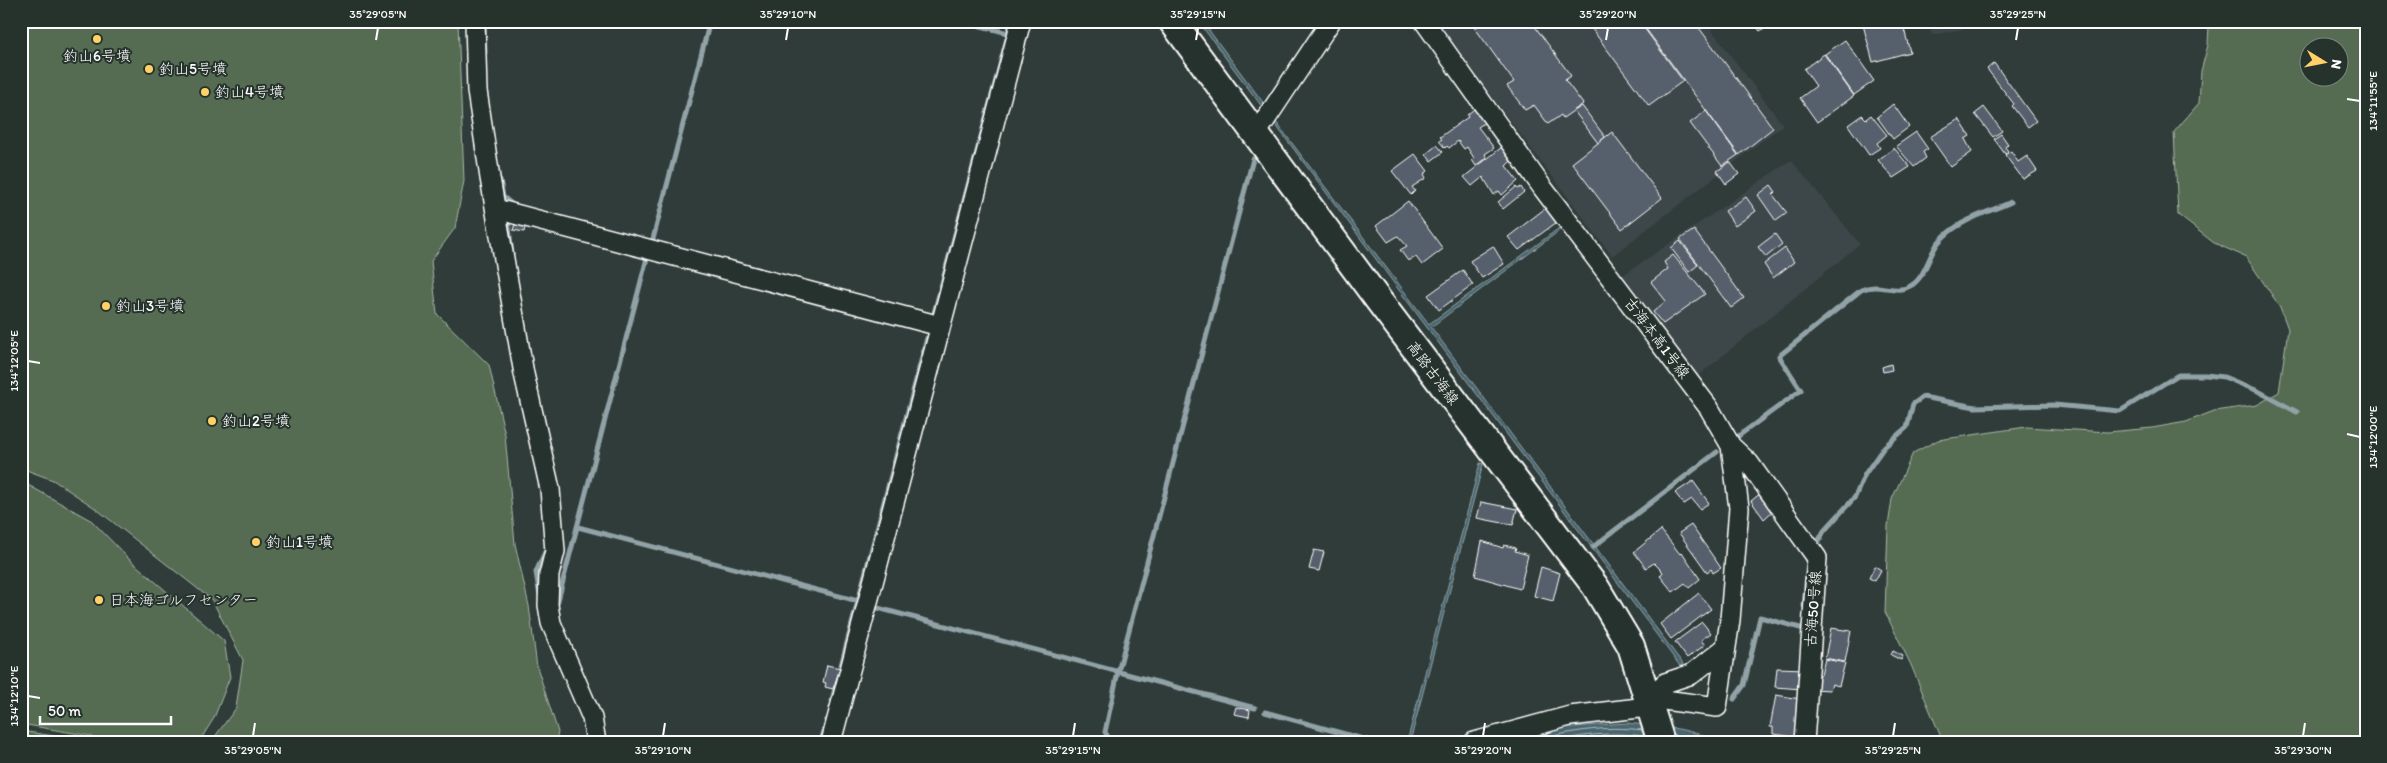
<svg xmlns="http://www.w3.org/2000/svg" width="2387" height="763" viewBox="0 0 2387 763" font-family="Itim,'Klee One',sans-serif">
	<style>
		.built { fill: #3c4649 }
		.green { fill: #556c52; stroke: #aab6a8; fill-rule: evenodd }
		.water { fill: #49656e; stroke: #92a3a8 }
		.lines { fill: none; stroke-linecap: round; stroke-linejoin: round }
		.shore { stroke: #b6c1c5; stroke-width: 1 }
		.stream { stroke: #92a3a8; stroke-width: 5 }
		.building { fill: #575f6c; stroke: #fff }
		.minor-casing { stroke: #fff; stroke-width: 22 }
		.secondary-casing { stroke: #fff; stroke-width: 30 }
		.minor { stroke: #26332d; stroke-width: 19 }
		.secondary { stroke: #26332d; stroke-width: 26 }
		.ticks { fill: none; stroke: #fff; stroke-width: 2 }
		.poi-dot { fill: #ffd166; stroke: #26332d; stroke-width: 2 }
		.labels { text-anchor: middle; stroke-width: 4; stroke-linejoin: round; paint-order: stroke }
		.poi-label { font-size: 15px; fill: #fff; stroke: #26332d; text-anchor: start }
		.street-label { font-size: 15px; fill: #fff; stroke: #26332d }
		.neatline { fill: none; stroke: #fff; stroke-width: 2 }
		.ticks-label { font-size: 12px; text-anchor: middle; fill: #fff }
	</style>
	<rect width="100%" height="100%" fill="#303c3a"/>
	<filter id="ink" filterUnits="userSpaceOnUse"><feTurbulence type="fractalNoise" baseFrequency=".02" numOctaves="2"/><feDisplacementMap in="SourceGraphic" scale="10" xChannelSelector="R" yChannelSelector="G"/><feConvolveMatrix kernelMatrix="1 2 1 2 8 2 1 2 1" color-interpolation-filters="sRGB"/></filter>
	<g filter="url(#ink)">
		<path class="built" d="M1445,21H1705L1783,125L1612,256L1439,26Z
			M1929,21H2003L1932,35Z
			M1791,160L1860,244L1698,376L1622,276Z"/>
		<path class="green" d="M21,21H458L464,181L455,228L431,261L437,314L489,365L505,435L515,544L529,606L537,667L558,732L556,742H211L236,708L243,660L212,600L95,508L53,480L21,468Z
			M2206,21H2366V742H1943L1911,665L1885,612L1888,526L1892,499L1913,453L1938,440L2026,427L2108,432L2152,428L2186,422L2214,411L2257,405L2279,392L2288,329L2280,307L2246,257L2214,243L2178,215L2174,132L2199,103L2201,71L2208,45L2209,24ZM2310,48H2340V78H2310Z
			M21,481L92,521L129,559L224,641L230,677L214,718L199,742H100L91,736L21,724Z
			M21,731L61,737L69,742H21Z"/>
		<path class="water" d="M1198,21H1202L1268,109L1266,112Z
			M1270,114L1429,324L1562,226L1563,228L1431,327L1683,664L1680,666L1269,116Z
			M1480,463L1483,464L1410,742H1407Z
			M1626,723C1654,726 1691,727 1716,742H1510L1560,728Z"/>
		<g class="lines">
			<path class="shore" d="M1529,742C1566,732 1604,725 1642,730
				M1554,742C1583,734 1615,732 1644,736"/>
			<path class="stream" d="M484,21L485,53
				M962,21L1008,33
				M500,180L503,197L514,206
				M508,220L512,254
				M653,239L710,21
				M934,313L1010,27
				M1737,437L1801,390L1779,356L1861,290C1880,281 1895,296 1912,285C1925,277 1929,255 1938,243C1955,221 1987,213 2011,202
				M578,527L858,601
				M1817,544L1824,531L1855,497L1865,474L1884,447L1907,427L1913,404L1923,397L1975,407L2054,405L2120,411L2178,375H2206L2224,377L2258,391L2297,412
				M1593,547L1717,452
				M540,596L536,572L545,552
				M1804,606L1808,562
				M874,607L1255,708
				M556,608L647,258
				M1734,699L1744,685L1760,617L1804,629V624
				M832,700L927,338
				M1265,712L1374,742
				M821,742L827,720
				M1111,742L1105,732L1118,672L1253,159"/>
		</g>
		<path class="building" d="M1485,21H1531L1571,76L1565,80L1583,104L1563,118L1561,115L1548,124L1534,105L1525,110L1507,86L1514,82L1475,28Z
			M1586,21H1639L1683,81L1649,106Z
			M1640,21H1694L1773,128L1739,155Z
			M1752,21H1770L1772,23L1760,31Z
			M1862,21H1902L1910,52L1873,62Z
			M1845,40L1874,81L1854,95L1825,54Z
			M1824,54L1854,96L1817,122L1800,98L1816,86L1804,69Z
			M1994,63L2036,121L2028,127L2012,106L2014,104L1987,69Z
			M1893,104L1909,127L1893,139L1877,117Z
			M1582,106L1605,137L1598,143L1574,111Z
			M1984,107L2002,131L1993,137L1975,114Z
			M1474,109L1484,123L1478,127L1494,148L1485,154L1487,158L1476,166L1472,160L1474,158L1467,147L1464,149L1458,141L1449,148L1447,146L1445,148L1439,141L1442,139L1440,137L1468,117L1467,115Z
			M1706,111L1738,155L1722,166L1690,123Z
			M1862,115L1866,119L1871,115L1887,135L1877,143L1880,148L1869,155L1848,125Z
			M1959,119L1970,136L1965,139L1972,152L1951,167L1930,137Z
			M1612,132L1662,198L1622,229L1572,163Z
			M1916,132L1928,149L1923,152L1926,158L1914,167L1896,146Z
			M2001,134L2008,144L2005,147L2008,151L2005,154L1994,139Z
			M1437,145L1443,152L1431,161L1426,154Z
			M1502,147L1512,160L1506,166L1518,181L1502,195L1499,191L1494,195L1483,177L1472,186L1464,177Z
			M1894,148L1910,167L1893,178L1878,160Z
			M2011,151L2018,162L2027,156L2037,171L2023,179L2005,155Z
			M1415,154L1428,171L1424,174L1426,178L1412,187L1415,191L1411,195L1392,171Z
			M1730,162L1739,174L1726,184L1717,171Z
			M1771,185L1776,192L1773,195L1787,213L1776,221L1758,195Z
			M1516,187L1518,189L1521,187L1524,192L1503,209L1498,202Z
			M1746,197L1756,211L1735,226L1725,211Z
			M1408,201L1443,249L1422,265L1416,257L1408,261L1400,250L1407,246L1398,236L1388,242L1376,226Z
			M1547,207L1557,222L1519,250L1508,237Z
			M516,221L526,223L524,232L513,230Z
			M1694,230L1744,298L1731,308L1680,239Z
			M1775,234L1782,244L1766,257L1758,247Z
			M1680,241L1698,265L1689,272L1671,248Z
			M1493,246L1504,264L1482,278L1470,261Z
			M1785,248L1794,262L1773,278L1764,264Z
			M1673,255L1705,294L1663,324L1653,312L1666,301L1651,282L1668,269L1664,262Z
			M1463,270L1473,285L1439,310L1428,295Z
			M1891,364L1892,370L1883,372L1882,367Z
			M1693,481L1709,503L1700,509L1692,499L1684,504L1675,493Z
			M1762,492L1775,509L1764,519L1751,501Z
			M1481,502L1517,509L1513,525L1477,518Z
			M1691,525L1721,568L1713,573L1711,569L1707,572L1679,533Z
			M1661,530L1680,554L1682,552L1700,579L1689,588L1685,583L1673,592L1660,576L1663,572L1654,563L1646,568L1634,552Z
			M1482,541L1503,548L1504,545L1516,548L1515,551L1528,555L1520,589L1475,576Z
			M1314,550L1324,552L1319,571L1309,569Z
			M1875,566L1881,570L1875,581L1869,578Z
			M1541,567L1560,573L1553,601L1534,596Z
			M1699,593L1711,609L1671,639L1660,624Z
			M1702,622L1711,633L1701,640L1705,645L1687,658L1675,642Z
			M1831,628L1851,631L1845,662L1825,658Z
			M1893,651L1903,656L1901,660L1891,655Z
			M1825,659L1845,663L1839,686L1832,684L1830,690L1813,689L1814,675H1821Z
			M827,665L840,668L833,689L825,687L826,683L823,682Z
			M1777,668L1805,669L1802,689L1775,687Z
			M1776,695L1800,699L1798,742H1782L1788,736L1773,734V727H1770Z
			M1236,707L1250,710L1249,717L1234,714Z"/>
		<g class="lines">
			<g class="minor-casing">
				<path id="minor" d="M475,21L477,91L490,178L524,374L550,489L555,551L549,575L548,605L551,623L592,718L596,742
					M1424,21L1542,187L1709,408L1731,446L1739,508L1730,620L1717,707L1649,698
					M1256,134L1331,21
					M496,209L940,326
					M1731,446L1749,463L1817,558L1804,742
					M831,742L1021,21
					M1474,742L1570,716L1639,708L1665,683L1692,674L1726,647"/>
			</g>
			<g class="secondary-casing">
				<path id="secondary" d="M1172,21L1379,301L1595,586L1631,646L1661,742"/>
			</g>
			<use href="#minor" class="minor"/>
			<use href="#secondary" class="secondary"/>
		</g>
	</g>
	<path class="ticks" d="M376,40L378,28M786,40L788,28M1196,40L1198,28M1606,40L1608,28M2016,40L2018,28M2347,99L2360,101M28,361L40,363M2347,434L2360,437M28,696L40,698M253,736L255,723M663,736L665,723M1073,736L1075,723M1483,736L1485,723M1893,736L1895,723M2303,736L2305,723"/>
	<g class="poi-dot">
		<circle cx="97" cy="39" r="5"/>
		<circle cx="149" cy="69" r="5"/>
		<circle cx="205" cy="92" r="5"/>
		<circle cx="106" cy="306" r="5"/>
		<circle cx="212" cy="421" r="5"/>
		<circle cx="256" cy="542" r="5"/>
		<circle cx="99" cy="600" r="5"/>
	</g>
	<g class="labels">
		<g class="poi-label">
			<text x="97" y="61" text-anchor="middle">釣山6号墳</text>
			<text x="159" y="74">釣山5号墳</text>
			<text x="215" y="97">釣山4号墳</text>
			<text x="116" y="311">釣山3号墳</text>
			<text x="222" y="426">釣山2号墳</text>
			<text x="266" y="547">釣山1号墳</text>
			<text x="109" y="605">日本海ゴルフセンター</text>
		</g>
		<g class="street-label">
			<text transform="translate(1657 338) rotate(53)" y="5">古海本高1号線</text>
			<text transform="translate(1433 373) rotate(53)" y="5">高路古海線</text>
			<text transform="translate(1813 609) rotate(-86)" y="5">古海50号線</text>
		</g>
	</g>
	<rect width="2387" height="763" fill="none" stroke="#26332d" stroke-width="55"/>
	<g transform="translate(2324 62) rotate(100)"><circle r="24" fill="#26332d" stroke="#7d8581"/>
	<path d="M0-4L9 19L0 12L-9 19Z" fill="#ffd166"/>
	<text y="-8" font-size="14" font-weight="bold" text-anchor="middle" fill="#ffffff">N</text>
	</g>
	<path d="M40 716v8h131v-8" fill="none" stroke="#ffffff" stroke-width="2.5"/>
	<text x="48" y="716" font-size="15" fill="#ffffff" stroke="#26332d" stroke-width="4" paint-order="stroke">50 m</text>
	<rect x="28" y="28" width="2332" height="708" class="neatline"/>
	<g class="ticks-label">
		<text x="378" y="18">35°29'05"N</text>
		<text x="788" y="18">35°29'10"N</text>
		<text x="1198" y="18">35°29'15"N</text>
		<text x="1608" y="18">35°29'20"N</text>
		<text x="2018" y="18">35°29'25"N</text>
		<text transform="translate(2373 101) rotate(-90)" y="4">134°11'55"E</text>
		<text transform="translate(14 361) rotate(-90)" y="4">134°12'05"E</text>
		<text transform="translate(2373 437) rotate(-90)" y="4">134°12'00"E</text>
		<text transform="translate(14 696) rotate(-90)" y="4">134°12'10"E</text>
		<text x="253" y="754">35°29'05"N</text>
		<text x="663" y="754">35°29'10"N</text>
		<text x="1073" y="754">35°29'15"N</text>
		<text x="1483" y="754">35°29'20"N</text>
		<text x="1893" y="754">35°29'25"N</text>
		<text x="2303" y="754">35°29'30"N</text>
	</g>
</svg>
